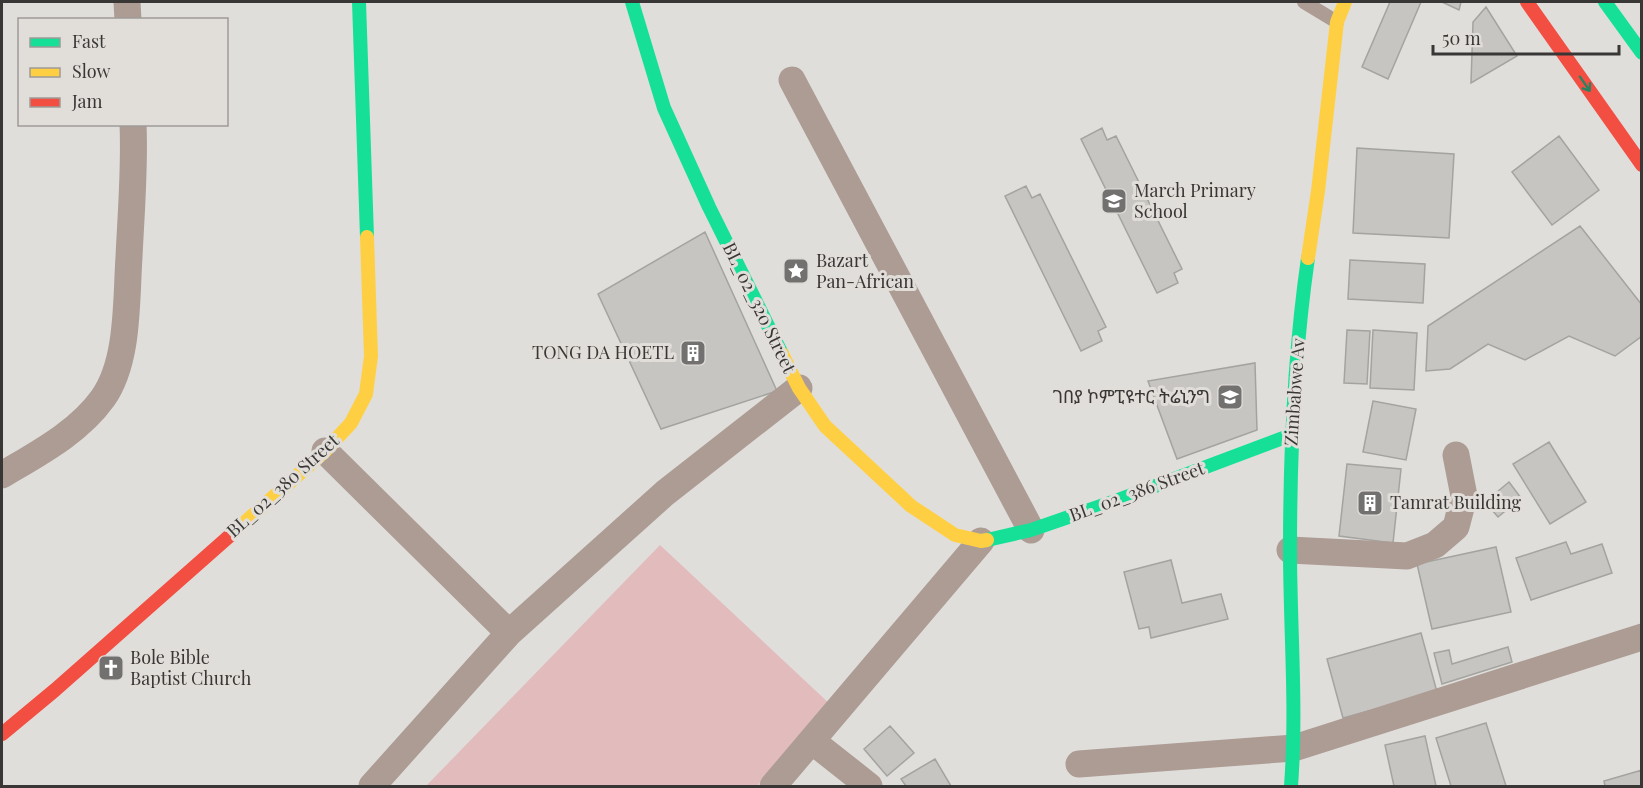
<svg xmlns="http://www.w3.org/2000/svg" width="1643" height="788" viewBox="0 0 1643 788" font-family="'Playfair Display','Noto Sans Ethiopic',serif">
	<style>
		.green { fill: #e2bbbd }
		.building { fill: #c6c5c2; stroke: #a3a3a0; stroke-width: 1.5 }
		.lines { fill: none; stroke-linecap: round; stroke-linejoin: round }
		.lane { stroke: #ac9c94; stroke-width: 14 }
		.street { stroke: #ac9c94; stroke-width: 27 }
		.fast { stroke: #16e098; stroke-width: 14 }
		.slow { stroke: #ffcf43; stroke-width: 14 }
		.jam { stroke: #f24e42; stroke-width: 14 }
		.oneway { stroke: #298362 }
		.labels { text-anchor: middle; stroke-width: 6; stroke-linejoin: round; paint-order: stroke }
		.poi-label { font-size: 18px; fill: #393736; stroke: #e1deda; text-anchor: start }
		.street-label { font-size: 18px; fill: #393736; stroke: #e1deda }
	</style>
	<rect width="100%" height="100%" fill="#e0dedb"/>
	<path class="green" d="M660,545L832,706L757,786H426Z"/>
	<path class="building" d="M1390,2H1421L1388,79L1362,67Z
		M1442,2H1461L1459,10Z
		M1486,7L1517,56L1471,83L1473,22Z
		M1102,128L1107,140L1116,136L1182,269L1174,273L1178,283L1157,293L1081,139Z
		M1559,136L1599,190L1552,225L1512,172Z
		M1357,148L1454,154L1449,238L1353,233Z
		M1026,186L1032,198L1040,194L1106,327L1098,331L1102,341L1081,351L1005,196Z
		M1580,226L1642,305V336L1615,356L1569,336L1525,360L1488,344L1450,369L1426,371L1428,326Z
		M705,232L777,391L661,429L598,294Z
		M1350,260L1425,264L1423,303L1348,299Z
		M1347,330L1370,331L1367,384L1344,383Z
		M1373,330L1417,333L1414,390L1370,388Z
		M1255,363L1257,430L1177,459L1148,381Z
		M1373,401L1416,409L1406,460L1363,452Z
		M1549,442L1586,502L1550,524L1513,464Z
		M1347,464L1401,469L1393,543L1339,536Z
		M1509,482L1521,498L1498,517L1485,502Z
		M1566,542L1571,554L1602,544L1612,573L1531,600L1516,558Z
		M1496,547L1511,612L1432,629L1417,564Z
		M1171,560L1182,603L1221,594L1228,619L1151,638L1149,627L1139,629L1124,572Z
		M1421,633L1437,692L1343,718L1327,659Z
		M1508,647L1512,662L1442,684L1434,653L1449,650L1452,664Z
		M1486,723L1506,786H1451L1436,738Z
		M890,726L914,753L887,776L864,749Z
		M1425,736L1436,786H1394L1385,745Z
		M935,759L951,786H906L901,779Z
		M1642,770V786H1605L1604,781Z"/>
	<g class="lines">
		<path class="lane" d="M1304,2L1337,22"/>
		<path class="street" d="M127,2L128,20
			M792,80L1031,530
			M325,451L509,633
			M2,475C37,454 78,433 103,398C129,361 126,301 129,257C131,213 135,168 133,124
			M1290,550L1407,556L1435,545L1456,527L1464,496L1456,455
			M812,741L869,786
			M1079,764L1294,748L1642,637
			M372,786L509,633L665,493L799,388
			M773,786L981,541"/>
		<path class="fast" d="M359,2L367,237
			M632,2L664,108L709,207L782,354
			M1605,2L1642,53
			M987,540L1031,530L1118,500L1291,435
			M1291,786C1297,707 1290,628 1290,549C1290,451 1294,354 1308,258"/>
		<path class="slow" d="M1308,258L1318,191L1337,22L1345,2
			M782,354L799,388L825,426L911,506L955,535L981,541L987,540
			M234,532L325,451L351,423L366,394L371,356L367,237"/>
		<path class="jam" d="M1527,2L1642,165
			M2,734L55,690L234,532"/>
	</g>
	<defs><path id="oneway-shaft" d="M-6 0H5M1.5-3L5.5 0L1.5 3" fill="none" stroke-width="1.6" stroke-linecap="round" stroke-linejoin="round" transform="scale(1.5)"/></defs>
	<use class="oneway" href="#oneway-shaft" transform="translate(1585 84) rotate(55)"/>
	<defs>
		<g id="school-square" transform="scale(1.35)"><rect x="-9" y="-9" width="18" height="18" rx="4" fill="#737170" stroke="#e1deda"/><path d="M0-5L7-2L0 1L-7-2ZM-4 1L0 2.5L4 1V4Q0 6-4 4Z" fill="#fff"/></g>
		<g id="sight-square" transform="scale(1.35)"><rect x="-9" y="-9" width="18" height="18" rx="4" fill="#737170" stroke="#e1deda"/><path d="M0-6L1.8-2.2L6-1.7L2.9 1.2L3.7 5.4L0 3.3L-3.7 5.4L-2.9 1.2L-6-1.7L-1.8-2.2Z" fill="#fff"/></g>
		<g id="building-square" transform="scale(1.35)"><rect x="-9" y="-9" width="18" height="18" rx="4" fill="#737170" stroke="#e1deda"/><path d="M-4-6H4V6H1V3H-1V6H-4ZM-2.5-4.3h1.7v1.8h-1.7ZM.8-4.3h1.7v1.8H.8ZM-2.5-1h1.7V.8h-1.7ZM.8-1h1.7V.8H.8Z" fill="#fff"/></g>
		<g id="church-square" transform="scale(1.35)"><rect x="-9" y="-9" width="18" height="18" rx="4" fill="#737170" stroke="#e1deda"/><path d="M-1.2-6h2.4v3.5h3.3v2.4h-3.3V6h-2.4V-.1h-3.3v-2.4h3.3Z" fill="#fff"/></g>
	</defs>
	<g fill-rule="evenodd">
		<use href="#school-square" x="1114" y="201"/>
		<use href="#sight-square" x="796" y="271"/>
		<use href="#building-square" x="693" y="353"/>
		<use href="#school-square" x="1230" y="397"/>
		<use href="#building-square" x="1370" y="503"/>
		<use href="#church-square" x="111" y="668"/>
	</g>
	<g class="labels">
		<g class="poi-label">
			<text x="1134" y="197">March Primary<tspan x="1134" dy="21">School</tspan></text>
			<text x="816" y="267">Bazart<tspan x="816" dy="21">Pan-African</tspan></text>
			<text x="674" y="359" text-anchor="end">TONG DA HOETL</text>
			<text x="1210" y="403" text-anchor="end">ገበያ ኮምፒዩተር ትሬኒንግ</text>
			<text x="1390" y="509">Tamrat Building</text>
			<text x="130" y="664">Bole Bible<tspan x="130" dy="21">Baptist Church</tspan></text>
		</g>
		<g class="street-label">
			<text transform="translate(759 308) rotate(64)" y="6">BL_02_320 Street</text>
			<text transform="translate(1295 392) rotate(-86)" y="6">Zimbabwe Av</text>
			<text transform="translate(283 486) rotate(-42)" y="6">BL_02_380 Street</text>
			<text transform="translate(1137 492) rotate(-20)" y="6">BL_02_386 Street</text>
		</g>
	</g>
	<rect width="1643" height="788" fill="none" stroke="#393736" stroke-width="6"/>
	<rect x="18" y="18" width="210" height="108" fill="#e1deda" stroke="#9e9b98" stroke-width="1.5"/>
	<rect x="30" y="38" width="30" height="9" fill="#16e098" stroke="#9e9b98" stroke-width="1.5"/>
	<text x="72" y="48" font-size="18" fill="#393736">Fast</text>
	<rect x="30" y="68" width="30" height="9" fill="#ffcf43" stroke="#9e9b98" stroke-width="1.5"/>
	<text x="72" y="78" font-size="18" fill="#393736">Slow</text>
	<rect x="30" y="98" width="30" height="9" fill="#f24e42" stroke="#9e9b98" stroke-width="1.5"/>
	<text x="72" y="108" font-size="18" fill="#393736">Jam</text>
	<path d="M1433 45v9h186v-9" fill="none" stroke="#393736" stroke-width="3"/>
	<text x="1442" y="45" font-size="18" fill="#393736" stroke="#e1deda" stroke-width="4.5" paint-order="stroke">50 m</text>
</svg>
